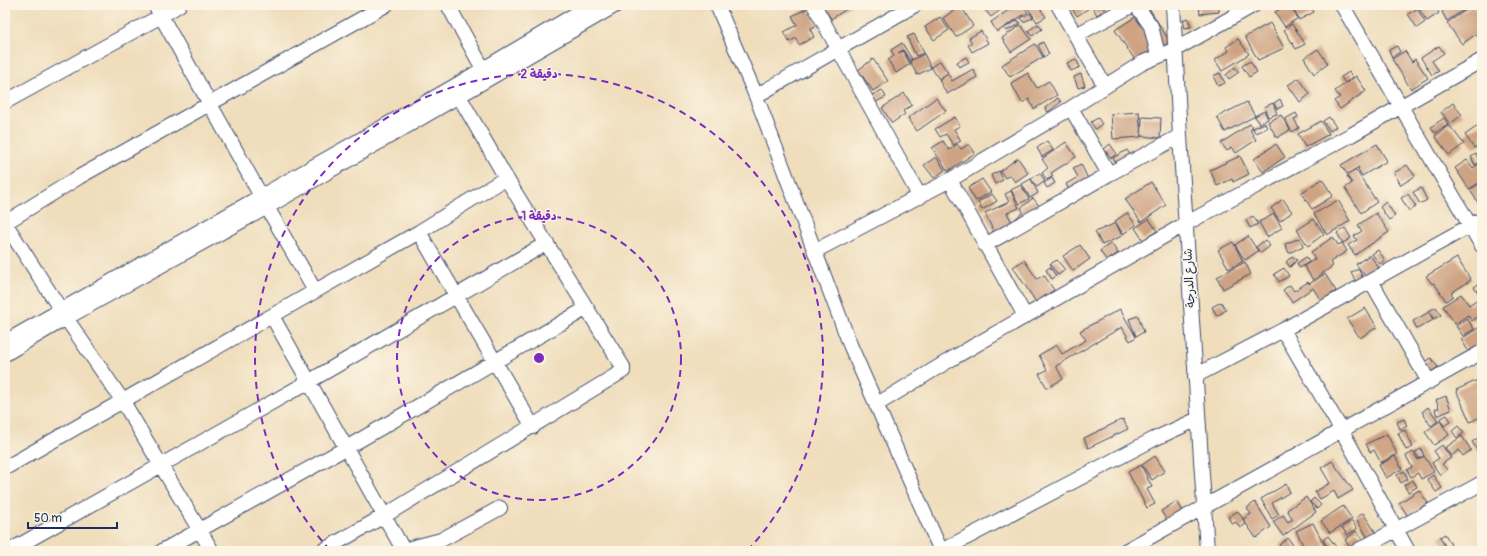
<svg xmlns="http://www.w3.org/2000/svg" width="1487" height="556" viewBox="0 0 1487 556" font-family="Pangolin,'Playpen Sans Arabic',sans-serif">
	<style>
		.building { fill: #cea383 }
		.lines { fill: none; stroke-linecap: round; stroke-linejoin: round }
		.minor-casing { stroke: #3b496c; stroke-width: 16 }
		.minor { stroke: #fff; stroke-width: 14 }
		.ring { fill: none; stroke: #7b2cbf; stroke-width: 2; stroke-dasharray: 7 5 }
		.labels { text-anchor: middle; stroke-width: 3; stroke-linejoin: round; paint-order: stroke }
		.street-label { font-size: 12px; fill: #1b2f5e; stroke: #fcf5e5 }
		.centre { fill: #7b2cbf; stroke: #fcf5e5; stroke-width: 2 }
		.ring-label { font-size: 12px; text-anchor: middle; font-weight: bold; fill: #7b2cbf; stroke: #fcf5e5; stroke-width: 3; stroke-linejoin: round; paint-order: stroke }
	</style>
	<rect width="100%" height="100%" fill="#fcf5e5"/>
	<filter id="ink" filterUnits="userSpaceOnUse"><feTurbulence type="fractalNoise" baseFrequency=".025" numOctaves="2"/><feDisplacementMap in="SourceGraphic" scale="8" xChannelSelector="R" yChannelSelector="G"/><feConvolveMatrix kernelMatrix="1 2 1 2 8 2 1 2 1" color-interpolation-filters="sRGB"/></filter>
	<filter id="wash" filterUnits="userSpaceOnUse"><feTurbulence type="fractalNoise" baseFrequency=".012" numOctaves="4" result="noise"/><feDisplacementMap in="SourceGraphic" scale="16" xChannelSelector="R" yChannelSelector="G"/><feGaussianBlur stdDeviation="0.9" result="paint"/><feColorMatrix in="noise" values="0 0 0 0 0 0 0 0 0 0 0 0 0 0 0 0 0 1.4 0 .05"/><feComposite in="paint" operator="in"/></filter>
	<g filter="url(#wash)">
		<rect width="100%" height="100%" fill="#efddbb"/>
		<g id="blocks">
			<path class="building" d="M824,5H853L831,19L823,6Z
				M981,5H1007L991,17Z
				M1016,5H1023L1028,12L997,32L991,22Z
				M1032,5H1038L1046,17L1037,22L1028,8Z
				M1072,5H1101L1104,10L1097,15L1092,6L1077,16L1070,6Z
				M1103,5H1113L1118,11L1111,16Z
				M1199,5H1219V12L1200,14Z
				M1287,5H1289L1298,18L1285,27L1275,12Z
				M1291,5H1310L1314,12L1299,20Z
				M1426,5H1434L1439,13L1427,21L1419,9Z
				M1451,5H1471L1447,21L1442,12Z
				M1473,5L1482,18V30L1462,44L1447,23Z
				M961,6L973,26L956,37L943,18Z
				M808,8L817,25L810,29L814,37L799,45L796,38L789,42L784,32L797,25L792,16Z
				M1149,8L1170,42L1137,63L1115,30Z
				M1417,9L1425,22L1417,28L1408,14Z
				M1030,13L1033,18L1023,22L1021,18Z
				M940,17L949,30L934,40L925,27Z
				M1188,18L1191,27L1185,28L1183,20Z
				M1018,20L1020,24L1006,31L1004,28Z
				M1270,23L1284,48L1258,60L1245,37Z
				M1038,24L1042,29L1032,36L1028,31Z
				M1292,24L1305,44L1296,49L1284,30Z
				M1021,25L1031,39L1011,52L1002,38Z
				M981,31L988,43L972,52L968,45L972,43L969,38Z
				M914,34L924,53L916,56L907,37Z
				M1238,39L1249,54L1222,71L1215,60L1229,51L1226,47Z
				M1043,42L1049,54L1044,57L1038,45Z
				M902,43L912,59L910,60L903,50L898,53L903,51L910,64L896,73L888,60L894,56L891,50Z
				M1035,44L1043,57L1010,77L1002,65Z
				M1397,46L1400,52L1392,57L1389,50Z
				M1439,46L1444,53L1432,61L1439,71L1432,75L1421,58Z
				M1318,49L1328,64L1314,74L1304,58Z
				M1405,51L1412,62L1415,59L1428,78L1411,89L1392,59Z
				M924,54L931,68L917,75L910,61Z
				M966,57L969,62L959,67L957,62Z
				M873,59L888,81L873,91L858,70Z
				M1076,59L1080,67L1071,71L1067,63Z
				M940,61L948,73L939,79L931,67Z
				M1250,61L1257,72L1249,77L1242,66Z
				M1235,67L1239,72L1229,79L1226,75Z
				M973,69L977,77L947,94L939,80L948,74L952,81Z
				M1349,72L1353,78L1345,83L1341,77Z
				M1028,73L1037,88L1049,81L1057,95L1034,109L1029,99L1022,103L1011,83Z
				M1220,73L1225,83L1218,86L1213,76Z
				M1081,74L1085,86L1078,88L1074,77Z
				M1356,76L1366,91L1340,109L1334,101L1340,97L1335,91Z
				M1299,78L1310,94L1300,102L1288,85Z
				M882,90L886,97L876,102L872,95Z
				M904,93L912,105L903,111L905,114L892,123L882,108Z
				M936,98L946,111L917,131L908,118Z
				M1058,98L1061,102L1048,112L1045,108Z
				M1280,99L1283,106L1277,109L1274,103Z
				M1247,102L1255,116L1225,132L1217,117Z
				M1273,103L1277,114L1268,117L1264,107Z
				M1453,103L1462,115L1450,124L1441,112Z
				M1264,111L1268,119L1259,124L1255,116Z
				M1139,112L1141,137L1113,139L1111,114Z
				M1296,113L1298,117L1294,119L1299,128L1292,132L1285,119Z
				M1281,115L1290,130L1277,138L1268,122Z
				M955,117L960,126L954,129L961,141L953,145L946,134L940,137L935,129Z
				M1142,117L1161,118L1160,138L1141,136Z
				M1329,117L1336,127L1330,131L1323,121Z
				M1098,118L1102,124L1095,129L1091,122Z
				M1444,118L1448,125L1435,133L1431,127Z
				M1321,121L1329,134L1305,147L1298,134Z
				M1265,123L1267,128L1255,133L1253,128Z
				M1250,124L1253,128L1250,130L1256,140L1236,153L1232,147L1227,151L1221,143Z
				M1449,125L1464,144L1449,155L1435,136Z
				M1479,125L1482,129V143L1474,148L1465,135Z
				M943,141L949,150L957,144L961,149L969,144L975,153L948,171L932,148Z
				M1047,141L1053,150L1042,157L1037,148Z
				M1066,142L1076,157L1051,173L1053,176L1047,180L1042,173L1048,168L1042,159Z
				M1110,144L1117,154L1111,158L1104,149Z
				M1276,144L1285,157L1263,172L1254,159Z
				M1377,144L1387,161L1362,176L1358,169L1359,167L1347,174L1341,165Z
				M1127,150L1133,159L1118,168L1113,158Z
				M1476,154L1480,162L1475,165L1471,157Z
				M1240,156L1249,174L1233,182L1232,179L1217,186L1210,170Z
				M936,157L945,170L934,178L924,165Z
				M1018,158L1028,173L1015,182L1010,175L1005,178L1000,171Z
				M1467,160L1473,168L1479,164L1482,169V181L1469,189L1455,168Z
				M1081,164L1090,183L1071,194L1066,184L1078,177L1073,168Z
				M1407,165L1415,176L1401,185L1394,173Z
				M1356,170L1377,202L1361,213L1345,188L1352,183L1347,176Z
				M999,171L1003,180L995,184L991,175Z
				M1040,173L1045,181L1037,187L1031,179Z
				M1052,178L1055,183L1047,188L1044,183Z
				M982,179L991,192L976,201L968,188Z
				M1031,179L1038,193L1030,198L1022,184Z
				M1322,179L1333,196L1312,209L1301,193Z
				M1151,182L1166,205L1141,222L1125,199Z
				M1482,182V209L1470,190Z
				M1021,185L1029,199L1019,204L1011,190Z
				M1421,188L1427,200L1420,204L1413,192Z
				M1011,191L1019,208L1007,213L1015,228L996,237L985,213L1009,202L1005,194Z
				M992,194L997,201L982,210L978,202Z
				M1408,194L1416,207L1409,211L1401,198Z
				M1033,198L1041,208L1019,226L1014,220L1023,212L1021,208Z
				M1283,199L1292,212L1280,221L1271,208Z
				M1338,200L1350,221L1327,235L1314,214Z
				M1386,202L1395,216L1389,220L1380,207Z
				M1127,213L1136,225L1123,234L1116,223L1122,236L1102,245L1095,232L1116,223L1115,221Z
				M1376,213L1389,232L1355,255L1348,245L1357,240L1354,236L1362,231L1358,225Z
				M1274,214L1282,228L1267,237L1259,222Z
				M1253,216L1258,224L1250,228L1246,220Z
				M1149,219L1157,231L1143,240L1135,228Z
				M1314,219L1324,234L1308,246L1297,230Z
				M1345,228L1351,238L1343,243L1337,233Z
				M1248,236L1258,251L1245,260L1235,245Z
				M1333,237L1338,245L1342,243L1347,251L1330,262L1333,266L1313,280L1304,266L1315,259L1311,252Z
				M1300,238L1303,246L1289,253L1285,244Z
				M1265,240L1270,246L1261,253L1256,247Z
				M1233,242L1243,261L1229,269L1218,250Z
				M1111,243L1118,253L1107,261L1100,251Z
				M1080,245L1090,259L1073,271L1063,256Z
				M1378,250L1385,260L1380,264L1372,254Z
				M1370,255L1379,268L1366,277L1356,264Z
				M1292,256L1297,260L1290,267L1286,262Z
				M1306,257L1309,262L1300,268L1297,263Z
				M1457,258L1471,280L1451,293L1453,296L1446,301L1434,283L1432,284L1426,276Z
				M1024,260L1037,279L1044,275L1054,290L1036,302L1013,267Z
				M1057,260L1065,270L1058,275L1050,264Z
				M1245,262L1251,274L1223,289L1217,277Z
				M1050,267L1056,276L1052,279L1046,270Z
				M1284,268L1289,276L1279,282L1274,274Z
				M1359,269L1363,279L1356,282L1351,272Z
				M1325,274L1336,291L1321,301L1313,288L1292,302L1283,290L1290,285L1294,291L1308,282L1309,284Z
				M1480,283L1482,291L1479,294L1474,287Z
				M1461,294L1469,305L1482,296V314L1472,321L1468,315L1455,324L1443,306Z
				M1221,302L1226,310L1217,316L1212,307Z
				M1436,307L1441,315L1434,319L1429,311Z
				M1365,308L1377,327L1360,338L1347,319Z
				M1120,309L1136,337L1130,341L1122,327L1056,366L1063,379L1047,388L1039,374L1047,370L1039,355L1057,345L1062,354L1086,340L1080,331Z
				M1429,312L1433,320L1417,329L1413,321Z
				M1138,316L1144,332L1136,336L1129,319Z
				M1467,318L1474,329L1463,336L1456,326Z
				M1481,326L1482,343L1469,352L1461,339Z
				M1431,358L1438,367L1430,373L1423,364Z
				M1480,379L1482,383V416L1470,422L1456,390Z
				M1446,396L1451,410L1437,416L1435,409L1439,408L1436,400Z
				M1428,407L1438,421L1431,426L1422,412Z
				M1447,415L1451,421L1444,426L1440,419Z
				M1123,419L1128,429L1088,448L1084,438Z
				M1404,419L1407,426L1400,429L1397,422Z
				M1440,421L1449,435L1434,445L1425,432Z
				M1458,426L1464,433L1457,438L1452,431Z
				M1405,430L1413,447L1406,450L1398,433Z
				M1387,434L1397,454L1381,463L1374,450L1370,452L1366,444Z
				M1482,435V455L1481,456L1472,442Z
				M1462,436L1471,450L1463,456L1459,450L1451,456L1445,448Z
				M1442,445L1451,458L1442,464L1447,470L1440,475L1432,463L1439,458L1434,451Z
				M1421,449L1424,456L1419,459L1415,452Z
				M1413,452L1418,460L1424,456L1434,472L1421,479L1418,473L1411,477L1407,470L1412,467L1406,456Z
				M1155,456L1165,471L1152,480L1142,465Z
				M1395,456L1402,469L1386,478L1379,465Z
				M1332,461L1353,490L1338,499L1334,491L1320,499L1315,492L1330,483L1321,468Z
				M1141,465L1152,487L1147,489L1155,504L1147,508L1128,472Z
				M1404,471L1408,479L1401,483L1397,475Z
				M1433,475L1442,488L1436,492L1427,479Z
				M1413,480L1417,487L1408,492L1404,485Z
				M1286,484L1290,492L1272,503L1279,515L1272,519L1261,499Z
				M1419,490L1428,503L1408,516L1399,503Z
				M1306,497L1316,512L1283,536L1273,522L1283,515L1288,522L1293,519L1287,510Z
				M1314,498L1321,505L1317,509L1310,502Z
				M1177,501L1184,513L1168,523L1161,511Z
				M1255,502L1271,527L1256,538L1243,519L1251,514L1247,508Z
				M1343,506L1352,519L1330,533L1321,521Z
				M1238,511L1246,524L1240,528L1236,522L1232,524L1228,517Z
				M1363,513L1376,533L1368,538L1356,518Z
				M1352,521L1357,529L1347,535L1342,527Z
				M1313,523L1326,548L1319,551H1306L1296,531Z
				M1356,531L1363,539L1351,549L1345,540Z
				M1445,534L1451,545L1446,548L1440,537Z
				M1328,536L1339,551H1330L1323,540Z
				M1288,538L1297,551H1283L1279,545Z"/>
		</g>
	</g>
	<g filter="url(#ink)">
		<use href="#blocks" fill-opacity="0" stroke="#3b496c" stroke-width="1"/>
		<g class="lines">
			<g class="minor-casing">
				<path id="minor" d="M155,5L261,196
					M448,5L483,69
					M717,5L756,96L851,347L941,551
					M814,5L920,197
					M1058,5L1105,86
					M1136,5L1151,26L1158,55
					M1173,5L1180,136L1207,551
					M1342,5L1482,246
					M1076,35L1133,5
					M756,96L915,5
					M5,102L161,16L179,5
					M1071,108L1109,174
					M950,180L1025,316
					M267,207L315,291
					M5,223L79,177L386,5
					M5,223L66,318L122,400L212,551
					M419,232L533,427
					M985,245L1109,174L1180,136
					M815,251L950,180L1071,108L1142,63L1176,49L1254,5
					M1371,281L1429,382
					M272,316L404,551
					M1283,330L1342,431L1408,551
					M5,342L453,87L591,5
					M5,354L66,318L267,207L616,5
					M1195,376L1283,330L1482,219
					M876,405L953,358L1187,223L1351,135L1482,60
					M5,468L419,232L506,178
					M11,550L308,382L547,243
					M403,550L441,540L500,508
					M162,551L346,448L587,308
					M322,551L384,516L623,371V367L506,178L459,96
					M941,551L1154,439L1198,419
					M1125,551L1482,352
					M1357,551L1482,483"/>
			</g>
			<use href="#minor" class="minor"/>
		</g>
	</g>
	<g class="ring">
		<circle cx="539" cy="358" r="142"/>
		<path d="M330 550A284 284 0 1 1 748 550"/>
	</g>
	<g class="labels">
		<g class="street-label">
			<text transform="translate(1189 278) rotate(-93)" y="4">شارع الدرجة</text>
		</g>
	</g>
	<circle cx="539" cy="358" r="6" class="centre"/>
	<g class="ring-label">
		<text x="539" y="78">2 دقيقة</text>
		<text x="539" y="220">1 دقيقة</text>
	</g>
	<rect width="1487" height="556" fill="none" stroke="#fcf5e5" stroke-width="20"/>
	<path d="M28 522v6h89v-6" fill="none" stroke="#1b2f5e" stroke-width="2"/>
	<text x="34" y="522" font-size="12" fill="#1b2f5e" stroke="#fcf5e5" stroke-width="3" paint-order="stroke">50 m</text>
</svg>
